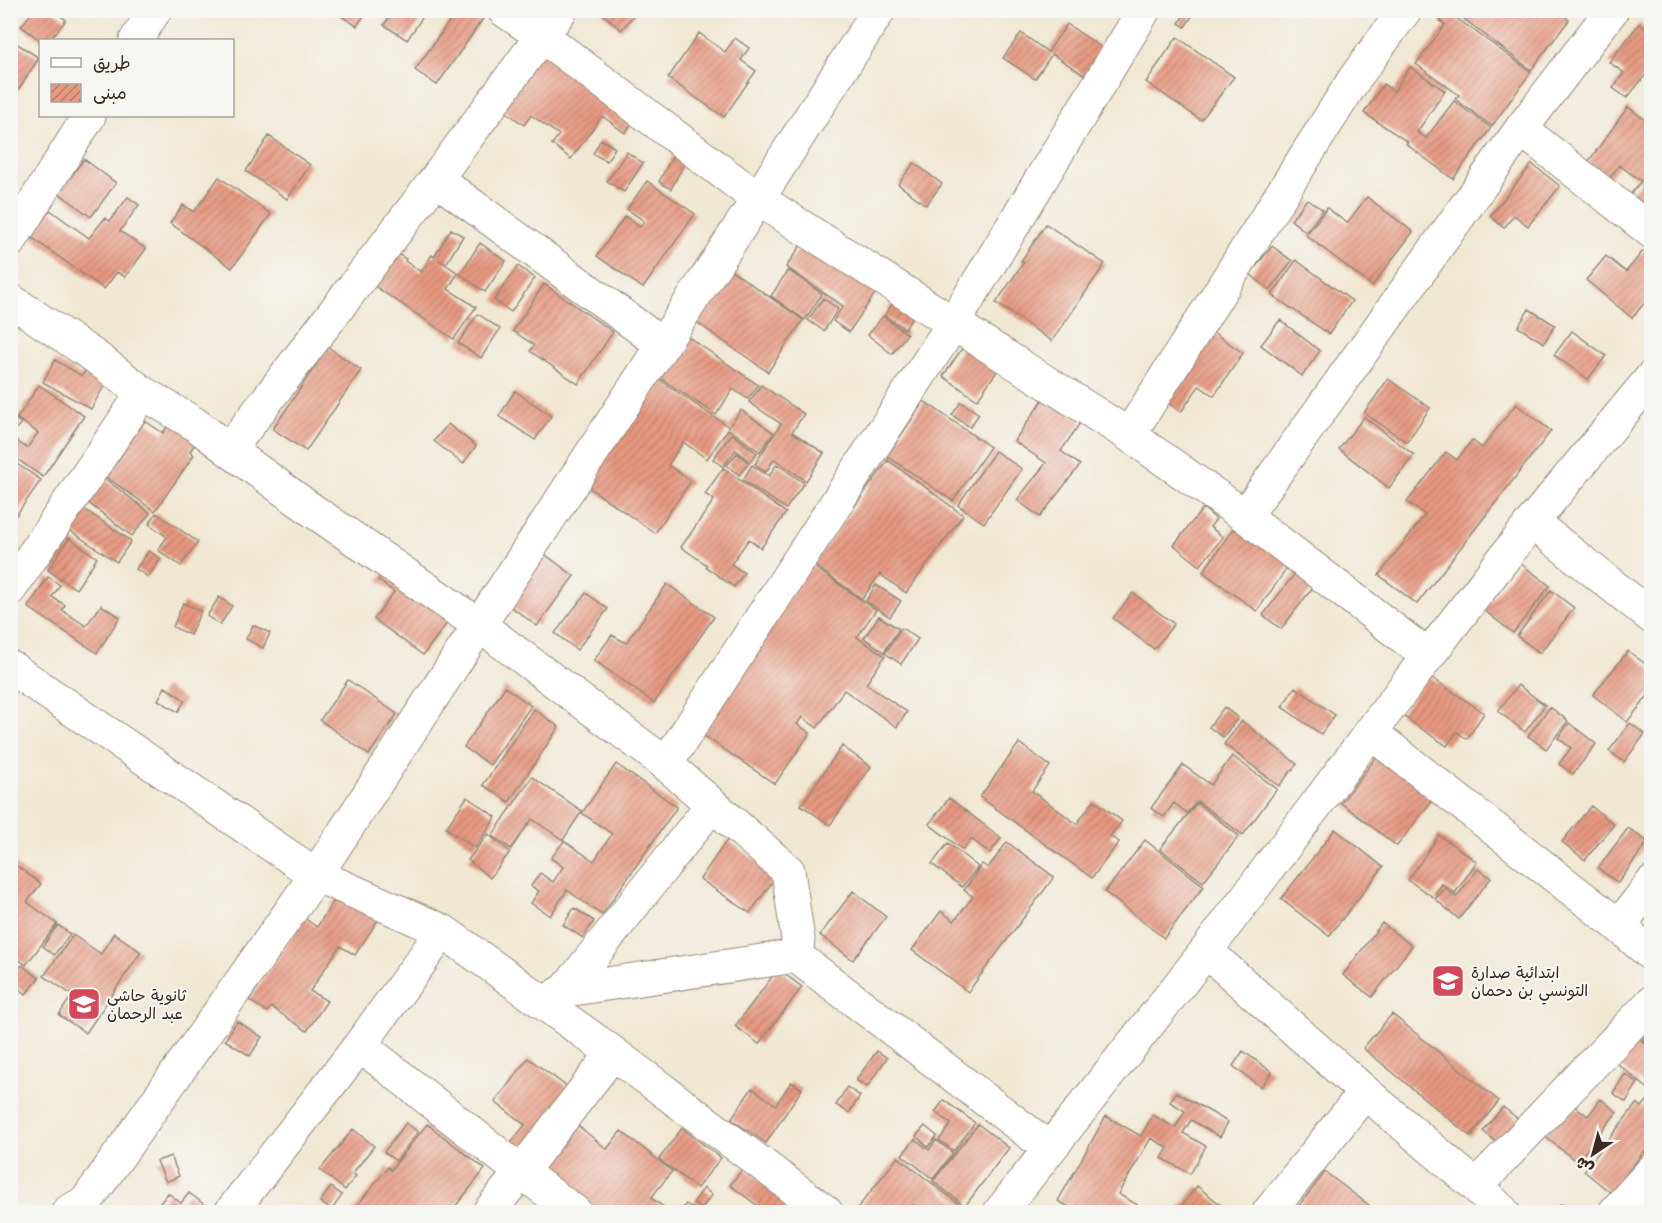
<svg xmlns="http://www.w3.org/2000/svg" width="1662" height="1223" viewBox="0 0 1662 1223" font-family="'Playpen Sans','Playpen Sans Arabic',sans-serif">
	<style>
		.building { fill: url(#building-hatch) }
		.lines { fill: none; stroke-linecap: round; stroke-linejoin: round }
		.street-casing { stroke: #968978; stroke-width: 35 }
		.street { stroke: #fff; stroke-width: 33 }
		.labels { text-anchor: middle; stroke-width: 4.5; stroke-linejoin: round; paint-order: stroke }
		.poi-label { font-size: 16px; fill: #3b2a1e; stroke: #f6f6f2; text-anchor: start }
	</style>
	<defs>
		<pattern id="building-hatch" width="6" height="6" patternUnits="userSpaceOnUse" patternTransform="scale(1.5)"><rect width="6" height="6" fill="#e79880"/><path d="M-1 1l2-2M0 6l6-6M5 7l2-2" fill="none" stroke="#bc7c68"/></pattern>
	</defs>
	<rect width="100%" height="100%" fill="#f6f6f2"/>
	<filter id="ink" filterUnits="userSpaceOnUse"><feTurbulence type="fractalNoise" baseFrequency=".0167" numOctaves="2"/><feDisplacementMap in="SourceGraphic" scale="12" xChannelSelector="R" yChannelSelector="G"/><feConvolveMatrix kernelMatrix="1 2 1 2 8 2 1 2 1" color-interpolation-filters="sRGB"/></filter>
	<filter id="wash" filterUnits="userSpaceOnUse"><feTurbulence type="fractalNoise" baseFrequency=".008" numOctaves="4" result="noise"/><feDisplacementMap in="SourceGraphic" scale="24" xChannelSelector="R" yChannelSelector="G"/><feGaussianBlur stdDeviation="1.35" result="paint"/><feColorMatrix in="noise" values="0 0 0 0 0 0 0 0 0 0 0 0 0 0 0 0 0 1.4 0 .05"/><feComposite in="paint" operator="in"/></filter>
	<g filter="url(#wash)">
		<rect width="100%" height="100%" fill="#f0e8d3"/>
		<g id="blocks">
			<path class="building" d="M34,10H53L66,20L50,40H40L21,26Z
				M337,10H363L366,13L357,26L336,13Z
				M394,10H418L424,15L407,40L384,25Z
				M457,10H489L437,85L415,70Z
				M605,10H638L621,30L602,13Z
				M1187,10H1196L1185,27L1179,23Z
				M1471,10H1557L1569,20L1531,70L1464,19Z
				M1447,11L1531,72L1492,126L1455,99L1459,95L1416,64L1445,25L1440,21Z
				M1067,24L1102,48L1084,75L1052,54L1035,79L1003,58L1021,33L1048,52Z
				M1639,24L1652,33V67L1627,98L1613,88L1624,73L1609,62Z
				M699,33L725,52L735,38L749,48L741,60L756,71L724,117L668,78Z
				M1177,37L1234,77L1201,120L1146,82Z
				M10,39L39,58L13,98L10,97V90L17,81L10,77Z
				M535,39L639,113L625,133L602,116L571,159L552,144L559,135L531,115L524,125L490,100Z
				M1410,67L1445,91L1417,132L1426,138L1454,101L1491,128L1453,179L1406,144L1408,142L1364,113L1383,84L1394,91Z
				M1628,107L1652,125L1645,135L1652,139V211L1630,195L1641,181L1619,165L1609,179L1588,162Z
				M269,136L310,165L287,199L246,171Z
				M601,139L615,148L607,161L593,154Z
				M627,152L643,163L624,192L607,181Z
				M674,153L686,160L671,189L659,182Z
				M84,159L116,183L91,217L59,193Z
				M914,163L942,184L926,205L898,184Z
				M1532,164L1560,186L1528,226L1514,215L1504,228L1490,216Z
				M219,177L271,214L232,268L170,223L183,205L194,212Z
				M647,181L695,214L643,288L597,256L625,216L640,227L644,221L627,209Z
				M128,197L139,205L120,231L146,249L125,277L117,272L104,289L31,237L50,210L89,238L105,218L110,221Z
				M1367,197L1413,232L1372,286L1306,235L1327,208L1347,223Z
				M1307,199L1323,210L1306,232L1291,220Z
				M1046,224L1105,264L1052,341L996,303L1024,262L1021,261Z
				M451,229L463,236L446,264L439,260L458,273L448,289L476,307L454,339L364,279L386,246L406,259L405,261L421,272L432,255L434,257Z
				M808,235L881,285L849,332L833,321L843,306L786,267Z
				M480,243L506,261L485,292L460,274Z
				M1272,246L1292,261L1270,290L1250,274Z
				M1643,251L1652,257V294L1632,318L1586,280L1606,256L1626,272Z
				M1296,260L1352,301L1329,334L1272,295Z
				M518,266L535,278L511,312L494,300Z
				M728,268L803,320L768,372L692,319Z
				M788,270L822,294L805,320L771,296Z
				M544,284L613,332L578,384L530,351L534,345L513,331Z
				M823,298L838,309L824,331L808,320Z
				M894,301L914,314L905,329L884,316Z
				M1529,309L1555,325L1544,343L1518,327Z
				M478,314L500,329L481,358L458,343Z
				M883,316L907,334L892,354L868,335Z
				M1280,320L1320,351L1302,376L1261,345Z
				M1210,330L1243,353L1214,396L1199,386L1181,412L1163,399Z
				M1572,331L1606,356L1588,379L1554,355Z
				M681,332L758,385L748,399L733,389L716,415L653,373Z
				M968,340L1002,364L977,400L943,376Z
				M328,347L361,370L306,451L273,429Z
				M55,360L82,376L90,363L110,375L91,409L43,382Z
				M654,376L729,427L741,410L774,433L760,452L728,429L707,459L683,442L668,465L691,481L655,533L581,482Z
				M1388,379L1430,408L1407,442L1364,413Z
				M39,385L84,416L43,477L10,454V444L14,439L27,448L38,433L17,418Z
				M761,385L804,414L792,432L824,453L806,481L774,459L766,472L755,464L781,424L749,402Z
				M515,391L551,416L535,440L499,416Z
				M1046,395L1082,420L1061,451L1080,465L1040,517L1017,500L1046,463L1014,441Z
				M924,401L990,447L953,501L887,456Z
				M961,402L979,414L970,427L952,415Z
				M1516,404L1551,431L1417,604L1379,575L1425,515L1407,502L1446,452L1457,460L1472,440L1482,448Z
				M10,415L21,423L10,437Z
				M1364,417L1414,455L1389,488L1339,449Z
				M173,418L200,437L190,451L194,455L155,511L106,477L145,421L163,433Z
				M448,424L476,446L463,464L434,441Z
				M732,434L757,453L750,462L736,450L723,467L713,459Z
				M995,451L1022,469L984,523L958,505Z
				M737,453L749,463L739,475L727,465Z
				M888,460L963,515L906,593L880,574L862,599L813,564Z
				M17,464L41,480L10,524V473Z
				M777,464L804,483L786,509L743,480L752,465L769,476Z
				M723,468L786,513L761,548L749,539L731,564L744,573L734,587L706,567L707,565L681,547L714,500L705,494Z
				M104,478L150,513L132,536L86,501Z
				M1203,508L1216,519L1210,527L1223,537L1200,566L1174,545Z
				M84,509L131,541L117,562L69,530Z
				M156,513L198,542L181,566L158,550L167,537L149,524Z
				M1240,519L1295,557L1257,611L1203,572Z
				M69,538L97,558L76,589L48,570Z
				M539,550L574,576L537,626L502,600Z
				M149,551L161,559L148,577L136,569Z
				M392,561L457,610L423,655L374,619L394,592L378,580Z
				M1303,563L1321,577L1281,629L1263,615Z
				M1520,563L1550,586L1513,633L1484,610Z
				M811,565L876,610L857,637L885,656L866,684L907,712L897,727L844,690L817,728L802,717L797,724L810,733L775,784L697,731Z
				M48,577L60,585L52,597L65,605L62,610L86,626L101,605L120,617L97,653L28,607Z
				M667,584L714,617L654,703L594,660L612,635L626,643Z
				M876,585L901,601L890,617L866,601Z
				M1551,590L1574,608L1540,653L1517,636Z
				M586,593L608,609L577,650L555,633Z
				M1133,593L1174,624L1154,649L1113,618Z
				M219,597L232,606L220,625L207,616Z
				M183,603L201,611L190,635L173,627Z
				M879,616L899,629L884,652L864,638Z
				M253,625L270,633L263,648L246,639Z
				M902,628L918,639L901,664L885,653Z
				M1628,651L1652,669V691L1627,722L1593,695Z
				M1428,675L1484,713L1467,739L1457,732L1447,746L1400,714Z
				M348,680L397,714L369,755L320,720Z
				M1518,685L1545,705L1525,732L1498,711Z
				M165,687L185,700L178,712L158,700Z
				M505,687L531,706L490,765L464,747Z
				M1295,687L1335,715L1321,734L1282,707Z
				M1224,707L1238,718L1223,737L1209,727Z
				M1550,707L1568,721L1546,749L1528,736Z
				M534,709L559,727L509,802L483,785Z
				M1242,721L1297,764L1279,786L1224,744Z
				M1569,723L1596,744L1573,774L1559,764L1571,748L1558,738Z
				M1630,723L1645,734L1624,762L1609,751Z
				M1019,743L1050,766L1032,791L1077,824L1094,800L1122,821L1110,836L1119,842L1092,878L980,797Z
				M842,746L871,767L830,825L801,805Z
				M1384,747L1440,790L1397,846L1341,803Z
				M1232,756L1277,789L1243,835L1197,801L1187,813L1174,803L1164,817L1151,808L1183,765L1211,785Z
				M616,764L677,807L602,915L567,890L550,916L531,903L539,891L531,886L540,873L553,882L563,867L551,858L564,841L594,861L612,834L582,813Z
				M532,777L582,811L563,840L532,819L511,849L492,836Z
				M467,797L496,817L475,848L446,828Z
				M949,798L1001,838L990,853L971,839L963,850L929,824Z
				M1197,803L1239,836L1203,882L1160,849Z
				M1591,806L1614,824L1585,860L1562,842Z
				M1628,828L1648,842L1618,883L1598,868Z
				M1335,829L1383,867L1329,936L1281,899Z
				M488,834L510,852L490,878L468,860Z
				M1439,835L1477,862L1455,893L1442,884L1433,897L1408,880Z
				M727,840L777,875L750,913L700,879Z
				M1145,840L1204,886L1164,938L1105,892Z
				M1007,842L1054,877L968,992L912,950L941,911L954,921L973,897L964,890L982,864L988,868Z
				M948,843L978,867L962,887L932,864Z
				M14,864L41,884L27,902L57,924L26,965L10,953V868Z
				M1478,869L1491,878L1459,919L1435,899L1445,888L1456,897Z
				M853,891L886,917L853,960L820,935Z
				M338,894L378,920L355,955L340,946L310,991L327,1001L307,1031L271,1007L267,1012L249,1000L304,918L317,927Z
				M574,908L594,921L583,938L563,925Z
				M1382,923L1412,946L1372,997L1343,975Z
				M58,925L70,934L54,955L43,946Z
				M114,933L141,952L86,1033L59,1015L72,995L44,976L73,935L101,954Z
				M22,965L39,978L26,994L10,981V979Z
				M778,969L802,987L759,1044L735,1026Z
				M1392,1014L1499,1101L1470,1136L1363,1048Z
				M237,1021L262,1037L250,1056L225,1040Z
				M1652,1026V1046L1642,1040Z
				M1628,1030L1652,1049V1092L1608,1056Z
				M877,1051L887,1058L867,1087L856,1080Z
				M1243,1051L1272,1072L1261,1087L1233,1066Z
				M528,1058L574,1092L526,1155L511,1143L525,1125L495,1102Z
				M1625,1074L1638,1083L1626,1102L1613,1093Z
				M791,1082L802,1089L766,1143L731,1119L752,1088L776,1105Z
				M847,1087L860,1096L849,1113L836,1105Z
				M1176,1092L1228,1122L1220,1137L1191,1120L1183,1133L1206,1146L1190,1174L1162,1158L1168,1148L1151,1138L1118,1194L1150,1212H1078L1058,1201L1106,1116L1141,1136L1153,1115L1175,1128L1185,1111L1170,1102Z
				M1652,1095V1142L1611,1193L1584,1171L1637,1103L1642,1107Z
				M1601,1099L1617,1112L1577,1162L1543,1135L1569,1102L1588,1116Z
				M944,1100L975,1123L954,1151L939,1140L951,1124L935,1112Z
				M1503,1107L1523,1123L1503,1148L1483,1131Z
				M406,1123L418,1132L396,1161L384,1152Z
				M427,1124L485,1169L451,1212H352L388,1167L391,1170Z
				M978,1124L1009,1148L965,1206L933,1181Z
				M577,1125L607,1149L621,1131L672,1171L651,1198L671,1212H600L543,1168Z
				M925,1126L937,1136L928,1147L916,1136Z
				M682,1128L721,1158L697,1188L659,1159Z
				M353,1129L374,1146L353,1173L356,1176L345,1190L320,1170Z
				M915,1139L929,1150L936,1140L953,1153L933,1179L902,1155Z
				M171,1156L179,1176L166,1182L157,1161Z
				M898,1157L964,1208L960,1212H923L914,1205L908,1212H859L856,1210Z
				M744,1167L791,1204L785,1212H766L730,1185Z
				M1325,1172L1378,1212H1294Z
				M1197,1186L1230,1212H1176Z
				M331,1187L342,1195L332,1210L320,1202Z
				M704,1188L712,1195L701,1209L693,1203Z
				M168,1193L181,1203L189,1193L205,1205L199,1212H163L157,1207Z
				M686,1204L697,1212H680Z
				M1561,1204L1572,1212H1554Z"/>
		</g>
	</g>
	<g filter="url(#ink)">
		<use href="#blocks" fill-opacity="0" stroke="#968978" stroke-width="1.5"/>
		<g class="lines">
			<g class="street-casing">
				<path id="street" d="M504,10L542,36L758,199L1129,435L1245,516L1428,656L1206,951
					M136,40L155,10
					M1521,129L1652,232
					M436,179L663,345
					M10,241L89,116
					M10,300L94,356L143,393L195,424L229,450L312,510L479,625L666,764L788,871L798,940L796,956L1049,1148
					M1129,435L1355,78L1405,10
					M229,450L436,179L561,10
					M1245,516L1521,129L1612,10
					M1532,522L1652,377
					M10,589L143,393
					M1428,656L1532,522L1652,617
					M10,667L316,875L443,931L613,1053L826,1212
					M1370,732L1619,926L1652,955
					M666,764L953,324L1144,10
					M1619,926L1652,883
					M566,990L712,805
					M543,1003L566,990L796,956
					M360,1045L521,1172L613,1053
					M1476,1186L1652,1002
					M68,1212L86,1202L316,875L758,199L879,10
					M231,1212L360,1045L443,931
					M489,1212L521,1172L575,1212
					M1000,1212L1206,951L1365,1092L1476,1186L1503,1212
					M1269,1212L1365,1092
					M1615,1212L1652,1171"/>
			</g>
			<use href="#street" class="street"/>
		</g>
	</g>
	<defs>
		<g id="school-square" transform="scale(1.725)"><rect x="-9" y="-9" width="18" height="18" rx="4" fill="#d1495b" stroke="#f6f6f2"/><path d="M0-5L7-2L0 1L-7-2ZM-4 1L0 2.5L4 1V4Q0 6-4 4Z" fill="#fff"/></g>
	</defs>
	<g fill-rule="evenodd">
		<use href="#school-square" x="1448" y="981"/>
		<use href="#school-square" x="84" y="1004"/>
	</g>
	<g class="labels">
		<g class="poi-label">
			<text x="1471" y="978">ابتدائية صدارة<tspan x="1471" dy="18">التونسي بن دحمان</tspan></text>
			<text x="107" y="1001">ثانوية حاشي<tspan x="107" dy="18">عبد الرحمان</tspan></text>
		</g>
	</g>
	<rect width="1662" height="1223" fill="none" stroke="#f6f6f2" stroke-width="36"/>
	<rect x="39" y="39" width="195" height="78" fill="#f6f6f2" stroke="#aba49d" stroke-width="1.5"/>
	<rect x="51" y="58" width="30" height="9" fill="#ffffff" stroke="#aba49d" stroke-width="1.5"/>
	<text x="93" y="69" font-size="18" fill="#3b2a1e">طريق</text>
	<rect x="51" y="84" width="30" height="18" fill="url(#building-hatch)" stroke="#aba49d" stroke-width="1.5"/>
	<text x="93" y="99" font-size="18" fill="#3b2a1e">مبنى</text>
	<g transform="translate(1593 1154) rotate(216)" stroke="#f6f6f2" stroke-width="4.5" paint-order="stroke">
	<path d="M0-4.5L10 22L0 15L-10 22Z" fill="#3b2a1e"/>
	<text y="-9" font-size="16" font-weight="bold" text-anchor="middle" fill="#3b2a1e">ش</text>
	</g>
</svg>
